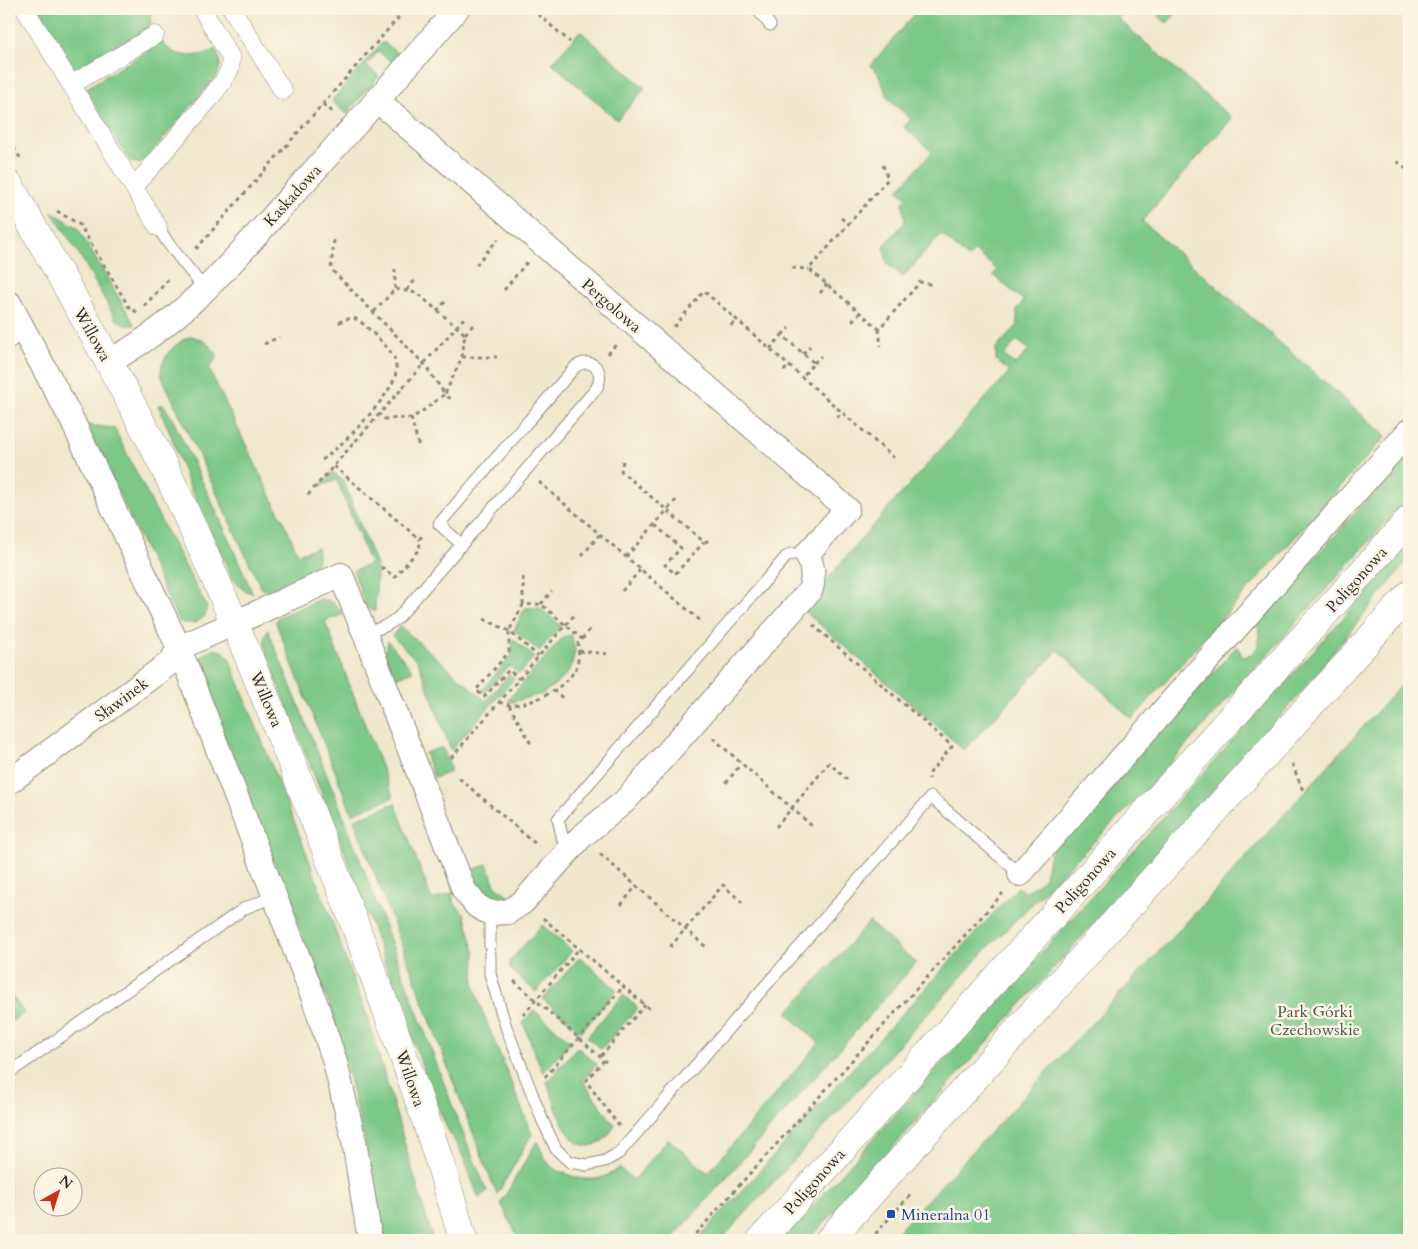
<svg xmlns="http://www.w3.org/2000/svg" width="1418" height="1249" viewBox="0 0 1418 1249" font-family="Cardo,serif">
	<style>
		.green { fill: #7cc887; stroke: #547a59; fill-rule: evenodd }
		.lines { fill: none; stroke-linecap: round; stroke-linejoin: round }
		.service-casing { stroke: #8e8a7c; stroke-width: 13 }
		.pedestrian-casing { stroke: #8e8a7c; stroke-width: 19 }
		.minor-casing { stroke: #8e8a7c; stroke-width: 26 }
		.tertiary-casing { stroke: #8e8a7c; stroke-width: 29 }
		.secondary-casing { stroke: #8e8a7c; stroke-width: 29 }
		.path { stroke: #8e8a7c; stroke-width: 3; stroke-dasharray: 4 4; stroke-linecap: butt }
		.service { stroke: #fff; stroke-width: 11 }
		.pedestrian { stroke: #fff; stroke-width: 18 }
		.minor { stroke: #fff; stroke-width: 24 }
		.tertiary { stroke: #fff; stroke-width: 28 }
		.secondary { stroke: #fff; stroke-width: 28 }
		.transit-dot { fill: #1a4fb4; stroke: #fcf5e5; stroke-width: 2 }
		.labels { text-anchor: middle; stroke-width: 5; stroke-linejoin: round; paint-order: stroke }
		.street-label { font-size: 16px; fill: #2b2b2b; stroke: #fcf5e5 }
		.park-label { font-size: 16px; fill: #435a47; stroke: #fcf5e5 }
		.transit-label { font-size: 16px; fill: #164399; stroke: #fcf5e5; text-anchor: start }
	</style>
	<rect width="100%" height="100%" fill="#fcf5e5"/>
	<filter id="ink" filterUnits="userSpaceOnUse"><feTurbulence type="fractalNoise" baseFrequency=".02" numOctaves="2"/><feDisplacementMap in="SourceGraphic" scale="10" xChannelSelector="R" yChannelSelector="G"/><feConvolveMatrix kernelMatrix="1 2 1 2 8 2 1 2 1" color-interpolation-filters="sRGB"/></filter>
	<filter id="wash" filterUnits="userSpaceOnUse"><feTurbulence type="fractalNoise" baseFrequency=".0096" numOctaves="4" result="noise"/><feDisplacementMap in="SourceGraphic" scale="20" xChannelSelector="R" yChannelSelector="G"/><feGaussianBlur stdDeviation="1.12" result="paint"/><feColorMatrix in="noise" values="0 0 0 0 0 0 0 0 0 0 0 0 0 0 0 0 0 1.4 0 .05"/><feComposite in="paint" operator="in"/></filter>
	<g filter="url(#wash)">
		<rect width="100%" height="100%" fill="#f0e8cc"/>
		<path class="green" d="M36,9H150L151,26L74,72Z
			M919,9H1124L1117,18L1232,118L1142,221L1386,436L1132,719L1058,650L964,750L803,610L854,547L1009,372L996,360V348L1017,326V308L1024,301L993,275L997,270L975,251L968,258L941,234L903,277L887,263L884,246L905,222L903,202L907,198L898,190L932,152L904,127L911,119L889,100L878,73L870,66ZM1017,340L1029,350L1015,365L1004,355Z
			M1150,9H1180L1167,23Z
			M580,31L645,88L617,120L552,63Z
			M162,42C175,59 198,59 215,49C221,60 222,66 216,77L144,161C139,164 135,164 130,161L85,89Z
			M382,43H385L398,54L392,62L378,51L366,66L379,76L346,114L333,102V99Z
			M51,211L77,227L135,325H125L115,318L81,257Z
			M191,336C203,339 212,346 218,356L209,369L280,515L282,517L298,554L317,547C324,578 291,583 269,592L261,588L161,375C160,357 176,342 191,336Z
			M158,405H164L172,418L219,517L253,594L242,589L232,578L187,481L170,433Z
			M87,425L114,428L165,529L207,607L205,616L196,623H183L178,620Z
			M1409,452V497L1147,789L983,953L721,1240H697L991,916L1018,887L1025,893L1045,878L1050,853L1237,646L1243,657C1261,653 1261,637 1257,623Z
			M332,472L343,480L377,568L375,611L369,609L365,604L353,571L370,564L337,480L320,486Z
			M1409,545V559L1298,696L850,1195L808,1240H782Z
			M320,599C330,599 338,606 344,614L325,621L393,797L352,814L276,623L277,618L281,616Z
			M525,608H540L561,626L539,651L514,630Z
			M400,626L486,701L509,674L514,679L451,750L418,662L392,636Z
			M268,630L340,807L460,1126L487,1191L479,1198L462,1154L447,1128L432,1093L347,858L269,661C265,650 262,640 268,630Z
			M571,635L575,651L571,668L561,680L542,694L512,702L508,700L563,637Z
			M513,639L534,657L519,674L509,666L484,693L481,691L512,655Z
			M388,641L413,671L395,678L385,654Z
			M215,649L224,652L229,658L303,844L368,1019L433,1240H383L374,1180L334,1016L198,668C199,656 204,652 215,649Z
			M1409,676V1240H890L1211,896Z
			M442,747L450,765V772L434,778L425,753Z
			M395,803L432,900L452,893L454,903L464,913L475,952L474,985L481,1008L532,1134L497,1195C448,1071 403,945 354,820Z
			M487,864L495,885L510,897L504,902L494,905L477,890L470,871Z
			M869,922L916,963L671,1240H519L501,1203L537,1141C541,1150 545,1161 553,1168C556,1170 560,1171 564,1173C584,1182 602,1182 619,1168L634,1180L668,1139L708,1173L819,1043L787,1013Z
			M542,925L572,951L536,992L510,969V961Z
			M580,957L617,990L581,1032L543,999Z
			M9,992L24,1013L9,1023Z
			M623,995L638,1008L601,1049L587,1037Z
			M534,1010L571,1042L543,1073L523,1023Z
			M577,1047L597,1064L583,1081L615,1126C611,1131 607,1138 602,1141C568,1163 556,1104 547,1082Z"/>
	</g>
	<g filter="url(#ink)">
		<g class="lines">
			<g class="service-casing">
				<path id="service" d="M757,9L770,25
					M158,227L168,243L205,290
					M9,343L25,332
					M365,634L385,626L398,618L596,389C606,372 593,356 576,366L439,524L461,544
					M566,852L558,819L786,557L791,554H807
					M490,945V913
					M490,954V974L506,1027L542,1119L556,1149L570,1162L587,1165L605,1161L619,1153L931,797L1020,874
					M9,1073L245,908L263,901L275,899"/>
			</g>
			<g class="pedestrian-casing">
				<path id="pedestrian" d="M25,9L158,227
					M232,9L283,91
					M71,85L155,35
					M134,187L208,101L224,80L230,69L231,58L202,9"/>
			</g>
			<g class="minor-casing">
				<path id="minor" d="M9,303L71,418L179,648L313,996L335,1062L354,1141L370,1240
					M108,362C183,323 237,257 292,195C348,134 403,71 457,9
					M9,782L171,662L179,648L341,575L365,634L464,890L477,906L490,913L508,912L523,902L581,837L625,801L811,589C814,577 813,565 807,554L847,509L377,100
					M1020,874L1409,431"/>
			</g>
			<g class="tertiary-casing">
				<path id="tertiary" d="M9,185C58,270 107,356 152,443C176,489 197,537 218,585C265,693 308,802 350,912C391,1020 432,1129 463,1240"/>
			</g>
			<g class="secondary-casing">
				<path id="secondary" d="M761,1240L1409,520
					M829,1240L1409,595"/>
			</g>
			<path class="path" d="M532,9L570,42
				M323,104L334,113
				M9,141L21,159
				M1397,161L1406,169L1409,165
				M883,165L888,179L809,269L879,329L920,282L934,285
				M57,211L80,225L129,307L138,313
				M841,218L849,224
				M334,240L331,269L424,364L445,394L420,413L411,418L385,419L379,414
				M196,249L406,9
				M476,265L498,239
				M792,268L809,269
				M395,289V265
				M407,290L416,279
				M504,290L527,262
				M820,293L827,284
				M144,306L170,278
				M437,311L446,301
				M374,312L395,289L417,293L465,334L462,357L445,394L453,401
				M852,321L860,313
				M731,326L736,319
				M674,327L704,291L894,458
				M879,329L881,346
				M465,334L473,325
				M782,335L789,328
				M264,344L279,337
				M770,349L782,335L814,363L802,377
				M608,354L618,342
				M803,354L810,346
				M462,357H497
				M814,363L821,356
				M784,371L789,365
				M411,418L419,447
				M837,418L841,412
				M322,460C340,448 394,394 396,372C397,369 395,360 394,357C392,351 362,321 356,319C349,317 344,320 338,323
				M623,461L621,471L704,542L711,540
				M334,466L419,539L424,535
				M539,482L703,623
				M308,495L465,317
				M655,525L681,548L665,565L675,574L704,542
				M582,556L600,534
				M626,557L676,500
				M381,567L395,577L420,548L419,539
				M622,591L641,569
				M541,604L552,591
				M523,605V575
				M484,619L509,631L538,656
				M813,625L952,746L929,774V779
				M582,639L592,627
				M579,651L610,654
				M553,690L565,700
				M499,702C503,703 507,705 510,705C532,705 564,689 575,670C579,662 579,651 578,643L582,639L541,604L523,605L509,631V652L476,690L484,697L509,670L519,679
				M509,705L531,744
				M713,738L812,826
				M451,758L576,613
				M1292,764L1304,793
				M459,778L538,846
				M726,783L741,764
				M776,827L829,763L850,782
				M600,854L706,947
				M621,905L637,885
				M543,918L651,1010
				M670,947L723,885L744,904
				M514,981L606,1062
				M523,1015L579,949
				M601,1056L645,1005
				M604,1060L586,1081L619,1126
				M545,1077L623,987
				M690,1240L1003,893
				M870,1240L910,1195"/>
			<use href="#service" class="service"/>
			<use href="#pedestrian" class="pedestrian"/>
			<use href="#minor" class="minor"/>
			<use href="#tertiary" class="tertiary"/>
			<use href="#secondary" class="secondary"/>
		</g>
	</g>
	<rect class="transit-dot" x="886" y="1209" width="10" height="10" rx="2.5"/>
	<g class="labels">
		<g class="street-label">
			<text transform="translate(292 195) rotate(-48)" y="6">Kaskadowa</text>
			<text transform="translate(612 305) rotate(41)" y="6">Pergolowa</text>
			<text transform="translate(93 334) rotate(61)" y="6">Willowa</text>
			<text transform="translate(1356 579) rotate(-48)" y="6">Poligonowa</text>
			<text transform="translate(121 699) rotate(-37)" y="6">Sławinek</text>
			<text transform="translate(267 699) rotate(67)" y="6">Willowa</text>
			<text transform="translate(1085 880) rotate(-48)" y="6">Poligonowa</text>
			<text transform="translate(411 1078) rotate(71)" y="6">Willowa</text>
			<text transform="translate(814 1181) rotate(-48)" y="6">Poligonowa</text>
		</g>
		<g class="park-label">
			<text x="1315" y="1017">Park Górki<tspan x="1315" dy="18">Czechowskie</tspan></text>
		</g>
		<g class="transit-label">
			<text x="901" y="1220">Mineralna 01</text>
		</g>
	</g>
	<rect width="1418" height="1249" fill="none" stroke="#fcf5e5" stroke-width="30"/>
	<g transform="translate(58 1192) rotate(39)"><circle r="24" fill="#fcf5e5" stroke="#a8a49b"/>
	<path d="M0-4L9 19L0 12L-9 19Z" fill="#c8321e"/>
	<text y="-8" font-size="14" font-weight="bold" text-anchor="middle" fill="#2b2b2b">N</text>
	</g>
</svg>
